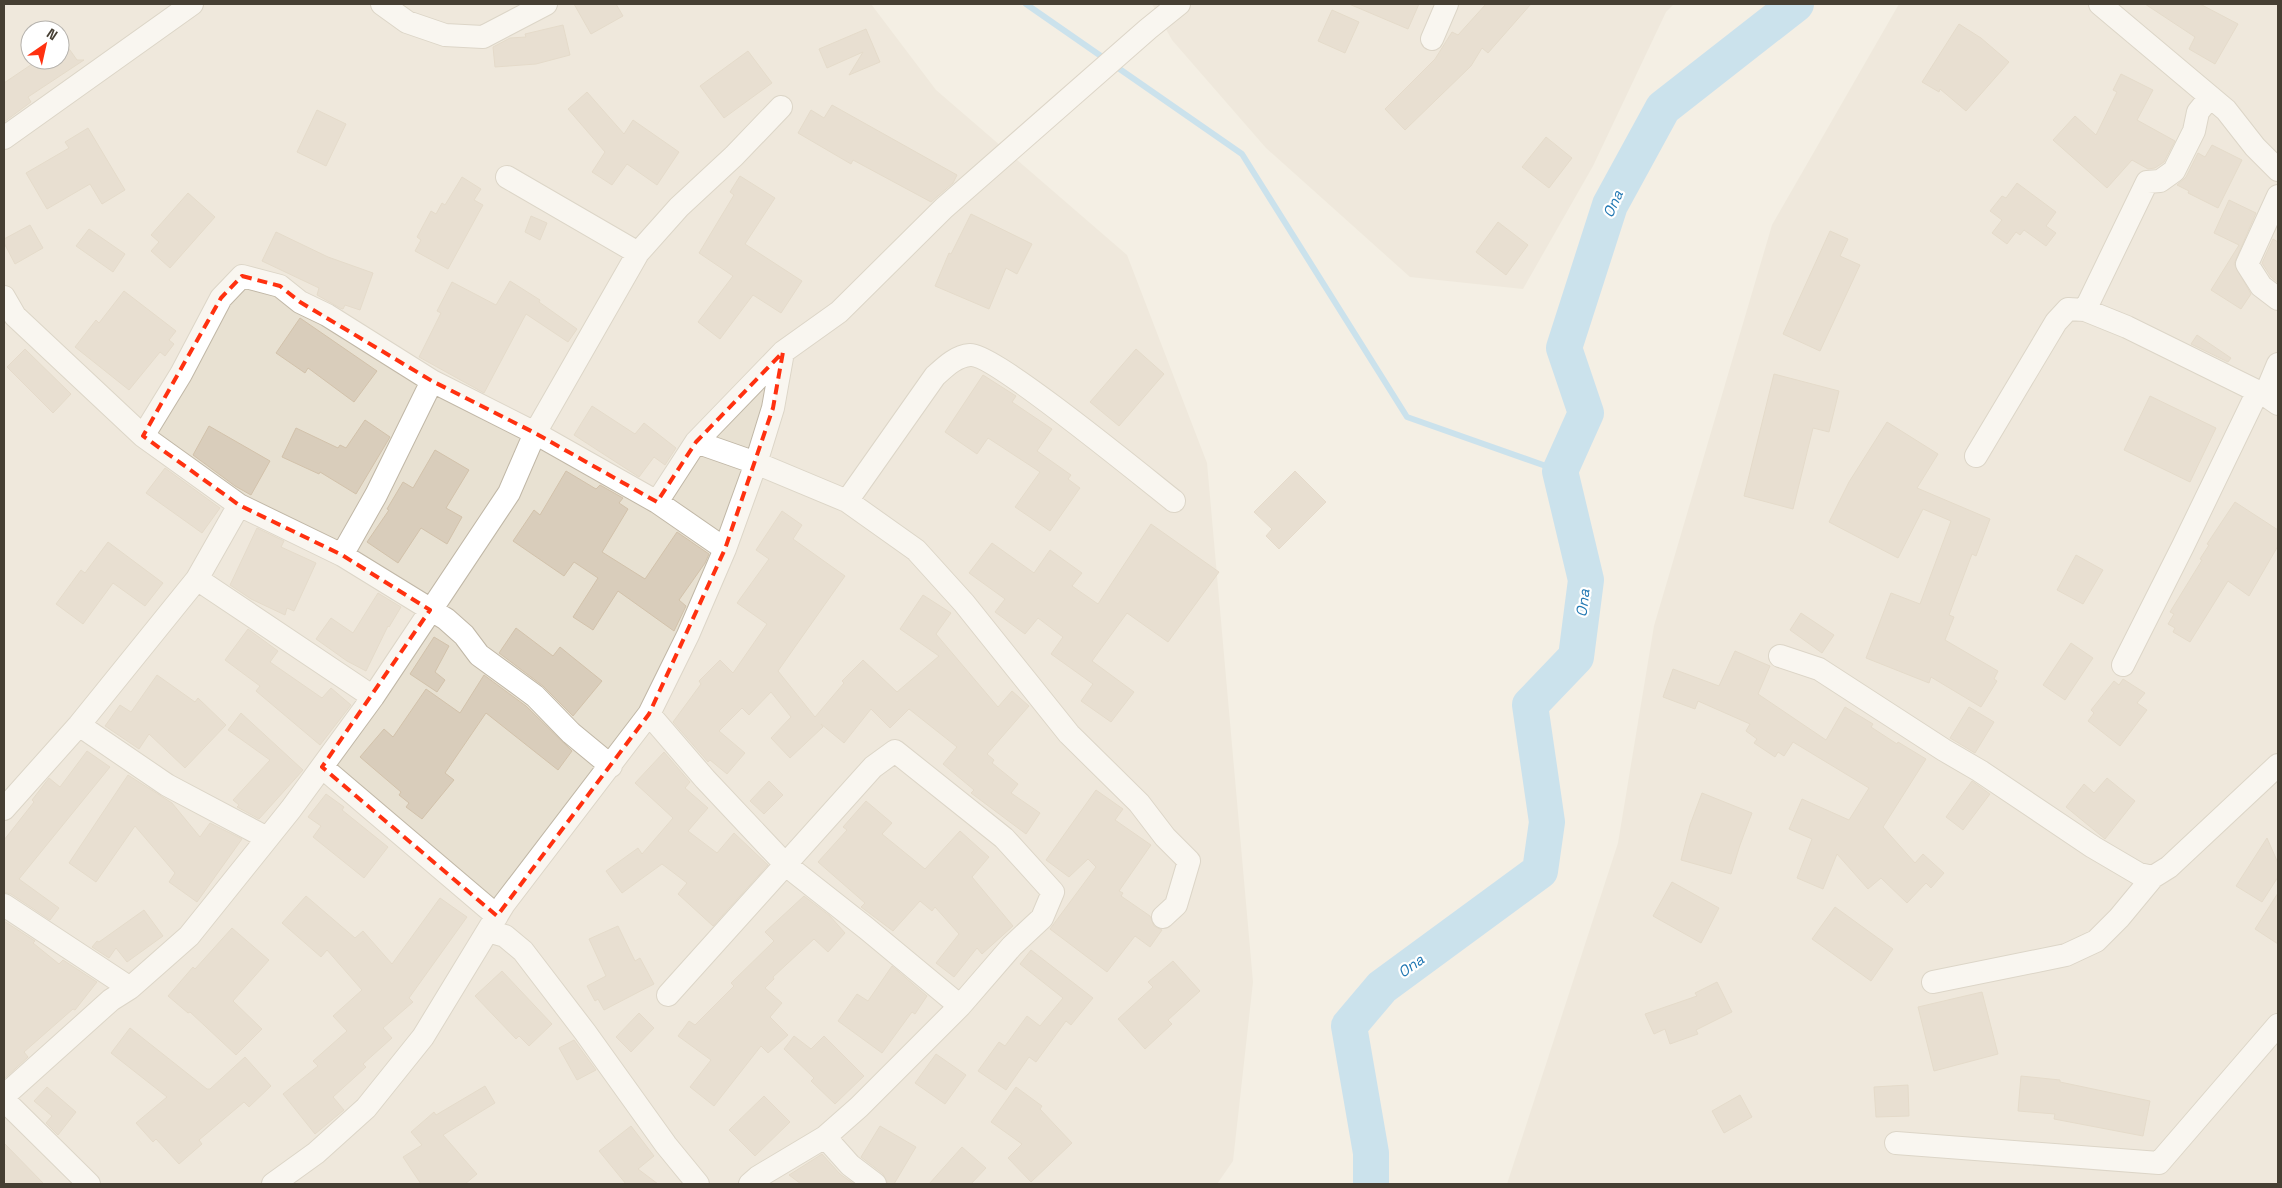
<svg xmlns="http://www.w3.org/2000/svg" width="2282" height="1188" viewBox="0 0 2282 1188" font-family="'Space Grotesk',sans-serif">
	<style>
		.residential { fill: #e8e1d2; fill-rule: evenodd }
		.lines { fill: none; stroke-linecap: round; stroke-linejoin: round }
		.stream { stroke: #9ad2f7; stroke-width: 6 }
		.river { stroke: #9ad2f7; stroke-width: 36 }
		.building { fill: #d9cdbb; stroke: #d2c2ab }
		.street-casing { stroke: #c0b7a6; stroke-width: 24 }
		.street { stroke: #fff; stroke-width: 22 }
		.marked { fill: none; stroke: #ff3110; stroke-width: 4; stroke-dasharray: 10 6; stroke-linejoin: round }
		.labels { text-anchor: middle; stroke-width: 4.5; stroke-linejoin: round; paint-order: stroke }
		.water-label { font-size: 15px; font-style: italic; fill: #2278b3; stroke: #fff }
	</style>
	<rect width="100%" height="100%" fill="#f4efe4"/>
	<path class="residential" d="M4,4H871L936,90L1127,255L1207,463L1253,982L1233,1161L1217,1184H4ZM30,30H60V60H30Z
		M1152,4H1674L1666,12L1593,166L1523,289L1410,277L1266,148L1172,40Z
		M1899,4H2278V1184H1507L1618,843L1654,626L1772,225Z"/>
	<g class="lines">
		<path class="stream" d="M1026,4L1242,154L1407,417L1560,471"/>
		<path class="river" d="M1371,1184V1153L1349,1026L1382,987L1540,871L1547,822L1530,705L1576,657L1586,580L1560,471L1586,413L1564,348L1610,205L1663,108L1796,4"/>
	</g>
	<path class="building" d="M574,4H616L623,16L591,34Z
		M1349,4H1419L1408,29Z
		M1486,4H1531L1488,53L1482,48L1471,66L1405,130L1385,109L1435,59L1452,32L1458,35Z
		M2145,4H2200L2238,24L2215,64L2189,49L2195,37Z
		M1332,10L1359,22L1345,53L1318,41Z
		M1959,24L1981,38L2009,62L1966,111L1940,89L1939,92L1922,82Z
		M563,25L570,55L536,64L495,67L493,47L510,38L526,37L525,34Z
		M866,29L880,62L849,75L863,52L827,68L819,49Z
		M60,36L77,60H84L28,97L31,102L4,122V83L38,60H60Z
		M748,51L772,83L724,118L700,86Z
		M2121,74L2153,90L2137,120L2175,141L2164,162L2155,168L2148,169L2132,160L2107,188L2053,140L2075,116L2096,135L2117,92L2113,90Z
		M587,92L624,134L633,120L679,152L657,185L627,164L612,185L592,172L605,152L568,109Z
		M832,105L957,175L953,183L931,202L853,160L851,164L798,133L811,110L824,118Z
		M317,110L346,124L326,166L297,152Z
		M88,128L125,190L102,204L90,184L47,209L26,173L69,148L65,142Z
		M1546,137L1572,158L1549,188L1522,167Z
		M2212,145L2242,160L2218,208L2188,193L2189,191L2177,185L2186,177L2198,153L2205,157Z
		M740,176L775,198L745,244L802,281L781,313L753,295L720,339L698,322L733,276L699,253L734,195L730,192Z
		M462,177L481,189L474,200L483,205L448,269L415,251L421,240L417,237L431,211L436,214L442,203L445,205Z
		M2017,183L2056,212L2046,226L2056,233L2046,246L2024,230L2020,235L2016,232L2007,244L1992,233L2002,220L1990,211L2002,196L2006,198Z
		M188,193L215,217L170,268L151,251L159,242L151,235Z
		M2229,200L2256,213L2234,264L2251,294L2241,309L2211,290L2239,245L2214,233Z
		M971,214L1032,244L1017,274L1006,268L989,309L935,286L949,253L951,254Z
		M531,216L547,223L540,240L525,232Z
		M1498,222L1528,245L1506,275L1476,252Z
		M30,225L43,248L15,264L4,243V239Z
		M89,229L125,254L113,272L76,246Z
		M1830,231L1848,239L1840,256L1860,265L1820,351L1783,334Z
		M276,232L328,257L373,273L360,310L345,305L343,309L340,308L317,295L319,288L262,261Z
		M2273,239L2278,242V283L2271,277L2262,263Z
		M510,281L540,300L539,302L577,329L568,342L526,314L484,393L419,357L441,313L437,311L452,282L496,305Z
		M124,291L176,331L169,340L174,344L165,356L160,352L129,390L75,347L96,320L99,323Z
		M300,318L377,371L354,402L308,368L305,373L276,353Z
		M2197,335L2231,358L2228,362L2191,344Z
		M25,349L71,394L53,413L7,367Z
		M1136,349L1164,374L1119,426L1090,402Z
		M1774,374L1839,391L1829,432L1813,428L1793,509L1744,496Z
		M983,375L1016,396L1012,402L1052,429L1037,451L1071,475L1068,479L1080,488L1050,531L1015,507L1040,472L988,438L977,454L945,432Z
		M2150,396L2216,428L2190,482L2124,450Z
		M592,406L635,434L644,423L676,448L665,465L654,457L639,477L574,435Z
		M365,420L390,437L356,494L320,472L319,474L282,457L296,428L338,448L340,445L346,448Z
		M1887,422L1938,454L1917,488L1990,519L1976,556L1972,554L1949,615L1954,617L1945,640L1998,671L1994,679L1997,681L1981,707L1931,677L1929,683L1866,658L1891,593L1920,604L1951,521L1923,509L1898,558L1829,522L1849,482Z
		M209,426L270,461L251,495L235,486L193,455Z
		M435,450L469,470L446,508L462,517L447,544L421,528L398,563L367,542L389,510L387,509L403,482L413,488Z
		M165,468L220,508L202,533L146,493Z
		M566,471L596,489L600,485L623,498L619,503L628,509L602,552L645,579L677,532L709,554L705,563L679,600L686,606L674,631L618,591L593,630L573,617L598,578L574,562L564,576L513,541L534,510L540,515Z
		M1295,471L1326,502L1279,549L1266,536L1272,529L1254,512Z
		M2235,502L2278,530V546L2249,596L2228,581L2190,642L2173,632L2175,628L2168,624L2174,614L2170,612L2202,560L2200,559L2209,545L2207,544Z
		M782,511L802,525L793,539L845,576L778,671L815,717L844,683L842,681L863,660L897,692L939,656L900,629L923,595L951,613L936,634L998,707L1012,691L1029,706L987,754L994,760L992,763L1018,784L1011,793L1040,813L1026,834L971,793L974,790L943,764L957,747L909,709L890,728L871,709L844,743L821,724L823,727L790,758L771,738L791,717L771,692L749,715L742,708L719,731L745,753L727,774L710,760L708,762L673,722L701,684L699,681L720,660L733,673L767,624L737,603L769,559L756,550Z
		M1151,524L1219,572L1168,642L1127,613L1092,661L1134,692L1111,722L1081,701L1093,684L1051,654L1063,637L1038,618L1025,634L995,612L1005,599L969,573L992,543L1034,573L1050,550L1082,573L1072,586L1098,604Z
		M257,528L284,541L281,547L316,563L294,611L287,608L285,615L251,599L230,585Z
		M108,542L163,583L145,606L113,583L83,624L56,604L81,570L85,573Z
		M2076,555L2103,570L2083,604L2057,590Z
		M378,593L401,607L389,627L388,626L366,671L347,661L316,639L331,618L353,633Z
		M1801,613L1834,635L1822,653L1790,630Z
		M516,628L553,656L560,647L602,681L573,716L543,686L499,653Z
		M248,629L278,651L270,662L322,698L331,688L351,705L320,745L256,691L260,686L225,660Z
		M434,637L449,646L435,672L445,680L437,692L410,674Z
		M2071,643L2093,658L2065,700L2043,685Z
		M1735,651L1770,666L1758,694L1826,740L1845,707L1873,724L1871,727L1897,744L1898,742L1926,759L1883,827L1915,863L1923,854L1944,873L1931,888L1926,883L1907,903L1881,878L1868,889L1837,854L1823,889L1797,878L1812,839L1789,829L1802,799L1849,820L1869,788L1793,742L1784,756L1778,752L1775,757L1754,743L1757,739L1746,731L1750,724L1698,701L1695,709L1663,697L1673,669L1719,686Z
		M157,675L195,702L198,698L226,725L185,768L149,734L139,749L105,726L120,705L131,712Z
		M484,675L526,706L572,751L558,770L486,713L445,773L454,780L422,819L406,807L409,803L399,795L401,792L360,757L384,729L393,737L426,689L460,713Z
		M2123,679L2145,693L2137,703L2147,710L2120,746L2088,721L2094,713L2091,710L2114,681L2119,685Z
		M1969,707L1994,722L1975,753L1950,738Z
		M241,713L303,770L259,819L237,807L239,805L233,800L270,760L228,730Z
		M87,751L110,767L19,879L59,908L50,920L11,894L4,892V840L34,802L32,800L49,778L60,787Z
		M664,752L690,782L685,788L708,808L688,831L717,853L734,833L768,865L713,926L678,894L687,883L662,864L622,893L606,871L638,848L642,854L673,818L635,783Z
		M128,775L172,803L200,837L210,823L242,839L197,902L169,882L175,873L135,826L96,882L69,863Z
		M2107,778L2135,801L2105,839L2066,807L2084,784L2094,793Z
		M769,781L783,795L764,814L750,801Z
		M1972,781L1990,794L1963,830L1946,817Z
		M1096,790L1123,809L1115,820L1151,845L1119,891L1123,893L1121,896L1150,916L1154,926L1162,930L1150,947L1135,936L1107,972L1050,929L1096,867L1088,859L1069,877L1046,860Z
		M1702,793L1752,813L1740,845L1731,874L1681,860L1690,825Z
		M326,794L344,807L342,810L388,847L364,878L313,837L321,826L308,817Z
		M866,801L892,823L882,834L925,869L960,831L989,857L972,877L1013,926L982,954L977,948L954,977L936,963L959,934L935,907L932,911L920,901L893,931L861,907L865,903L818,862L847,830L843,827Z
		M2267,838L2278,863V877L2262,902L2236,886Z
		M1672,882L1719,908L1701,943L1653,916Z
		M2278,893V944L2255,929Z
		M306,896L355,938L363,931L392,964L440,898L467,917L409,998L413,1002L383,1028L392,1038L363,1064L366,1067L333,1097L344,1110L315,1134L283,1094L318,1066L313,1061L347,1031L333,1016L362,990L327,950L321,957L282,923Z
		M804,896L830,916L845,933L828,952L814,939L773,977L774,979L765,988L782,1003L770,1017L788,1035L768,1053L761,1046L714,1106L690,1087L711,1060L678,1036L689,1021L695,1025L734,986L731,983L774,941L765,932Z
		M1835,907L1893,949L1871,981L1812,939Z
		M144,910L163,936L127,962L116,948L109,958L92,947L97,941L99,942Z
		M4,921L35,941L33,943L59,964L63,960L97,982L75,1010L73,1009L24,1052L28,1057L4,1079Z
		M618,926L635,961L640,958L654,984L604,1010L598,999L595,1001L587,986L606,976L589,939Z
		M232,928L269,960L233,1001L262,1029L236,1055L190,1012L188,1013L168,996L193,967L195,969Z
		M1031,950L1093,998L1071,1025L1066,1021L1036,1062L1029,1057L1006,1090L978,1071L999,1042L1005,1046L1027,1016L1040,1026L1063,998L1020,964Z
		M1173,961L1200,991L1168,1020L1172,1024L1145,1049L1118,1019L1153,987L1148,982Z
		M892,966L927,996L915,1014L912,1012L882,1053L838,1021L857,994L868,1001Z
		M502,971L552,1024L529,1046L519,1036L516,1039L475,996Z
		M1717,982L1732,1012L1696,1030L1698,1034L1670,1044L1665,1029L1654,1034L1645,1014L1697,996L1695,993Z
		M1982,992L1998,1054L1934,1071L1918,1007Z
		M639,1013L654,1028L631,1052L616,1037Z
		M130,1028L207,1089H210L245,1057L271,1086L249,1107L244,1102L199,1140L202,1144L179,1164L156,1139L153,1142L136,1123L167,1097L111,1053Z
		M794,1036L811,1049L824,1036L864,1076L835,1104L811,1081L814,1078L784,1049Z
		M574,1040L596,1070L577,1080L559,1048Z
		M936,1054L966,1075L945,1104L915,1083Z
		M2021,1076L2060,1080V1082L2150,1101L2143,1136L2054,1119L2055,1114L2018,1111Z
		M1908,1085L1909,1116L1876,1117L1874,1087Z
		M485,1086L495,1103L443,1135L477,1174L465,1184H421L403,1157L422,1145L411,1132L434,1112L436,1115Z
		M47,1087L76,1112L58,1135L46,1123L52,1116L34,1101Z
		M1016,1087L1042,1106L1040,1109L1072,1143L1031,1182L1008,1158L1022,1144L991,1122Z
		M1740,1095L1752,1117L1724,1133L1712,1111Z
		M764,1096L790,1122L755,1156L729,1130Z
		M631,1126L654,1156L638,1169L658,1184H626L599,1151Z
		M880,1126L916,1147L894,1184H888L883,1174L861,1157Z
		M4,1143L44,1184H4Z
		M962,1147L986,1168L971,1184H929Z
		M822,1154L840,1174L854,1184H801L789,1175Z"/>
	<g class="lines">
		<g class="street-casing">
			<path id="street" d="M382,4L407,22L445,35L483,37L546,4
				M2100,4L2226,110L2255,147L2278,170
				M1432,39L1447,4
				M4,138L192,4
				M2278,196L2247,264L2261,286L2278,299
				M638,253L679,207L734,156L781,107
				M4,297L15,316L143,436L239,505L197,579L373,697
				M2085,310L2147,182L2160,181L2174,171L2194,131L2198,112L2206,102H2215
				M2265,395L2278,364
				M143,436L181,374L221,298L242,276L280,286L300,302L327,315L432,381L535,433L657,502L725,549
				M696,442L756,463L847,501L916,550L964,603L1069,734L1139,803L1165,837L1189,861L1176,905L1163,917
				M1976,456L2056,322L2068,309L2085,310L2127,327L2265,395L2278,404
				M847,501L935,376C945,367 956,356 970,355C993,353 1146,479 1174,501
				M657,502L696,442L783,352L839,312L944,208L1148,29L1179,4
				M239,505L342,555L376,495L432,381
				M342,555L446,619L464,635L479,655L535,696L571,733L611,766
				M1780,656L1819,669L1944,750L1980,771L2093,847L2139,874L2153,877
				M2123,665L2183,546L2258,391
				M649,714L705,779L786,865L866,928L960,1006
				M79,725L167,785L267,838
				M322,767L497,916
				M4,809L79,725L197,579
				M4,905L130,988
				M488,931L505,936L523,951L585,1032L666,1145L698,1184
				M1933,982L2066,955L2096,941L2119,918L2153,877L2169,867L2278,765
				M668,995L873,767L895,751L1004,838L1053,892L1042,918L1012,946L960,1006L859,1107L825,1137L758,1177L750,1184
				M4,1096L111,1000L130,988L189,936L291,809L373,697L509,493L535,433L638,253L507,177
				M4,1100L89,1184
				M825,1137L850,1165L875,1184
				M1896,1143L2159,1163L2278,1025
				M273,1184L316,1153L366,1108L423,1037L504,904L649,714L688,635L725,549L756,463L773,408L783,352"/>
		</g>
		<use href="#street" class="street"/>
	</g>
	<path d="M0 0H2282V1188H0ZM242,276L280,286L300,302L432,381L535,433L657,502L696,442L783,352L773,408L725,549L649,714L497,916L322,767L430,610L342,555L239,505L143,436L221,298Z" fill="#f4efe4" fill-opacity=".55" fill-rule="evenodd"/>
	<path class="marked" d="M242,276L280,286L300,302L432,381L535,433L657,502L696,442L783,352L773,408L725,549L649,714L497,916L322,767L430,610L342,555L239,505L143,436L221,298Z"/>
	<g class="labels">
		<g class="water-label">
			<text transform="translate(1613 204) rotate(-66)" y="5">Ona</text>
			<text transform="translate(1583 603) rotate(-83)" y="5">Ona</text>
			<text transform="translate(1411 966) rotate(-36)" y="5">Ona</text>
		</g>
	</g>
	<rect width="2282" height="1188" fill="none" stroke="#463f33" stroke-width="10"/>
	<g transform="translate(45 45) rotate(34)"><circle r="24" fill="#ffffff" stroke="#b5b2ad"/>
	<path d="M0-4L9 19L0 12L-9 19Z" fill="#ff3110"/>
	<text y="-8" font-size="14" font-weight="bold" text-anchor="middle" fill="#463f33">N</text>
	</g>
</svg>
